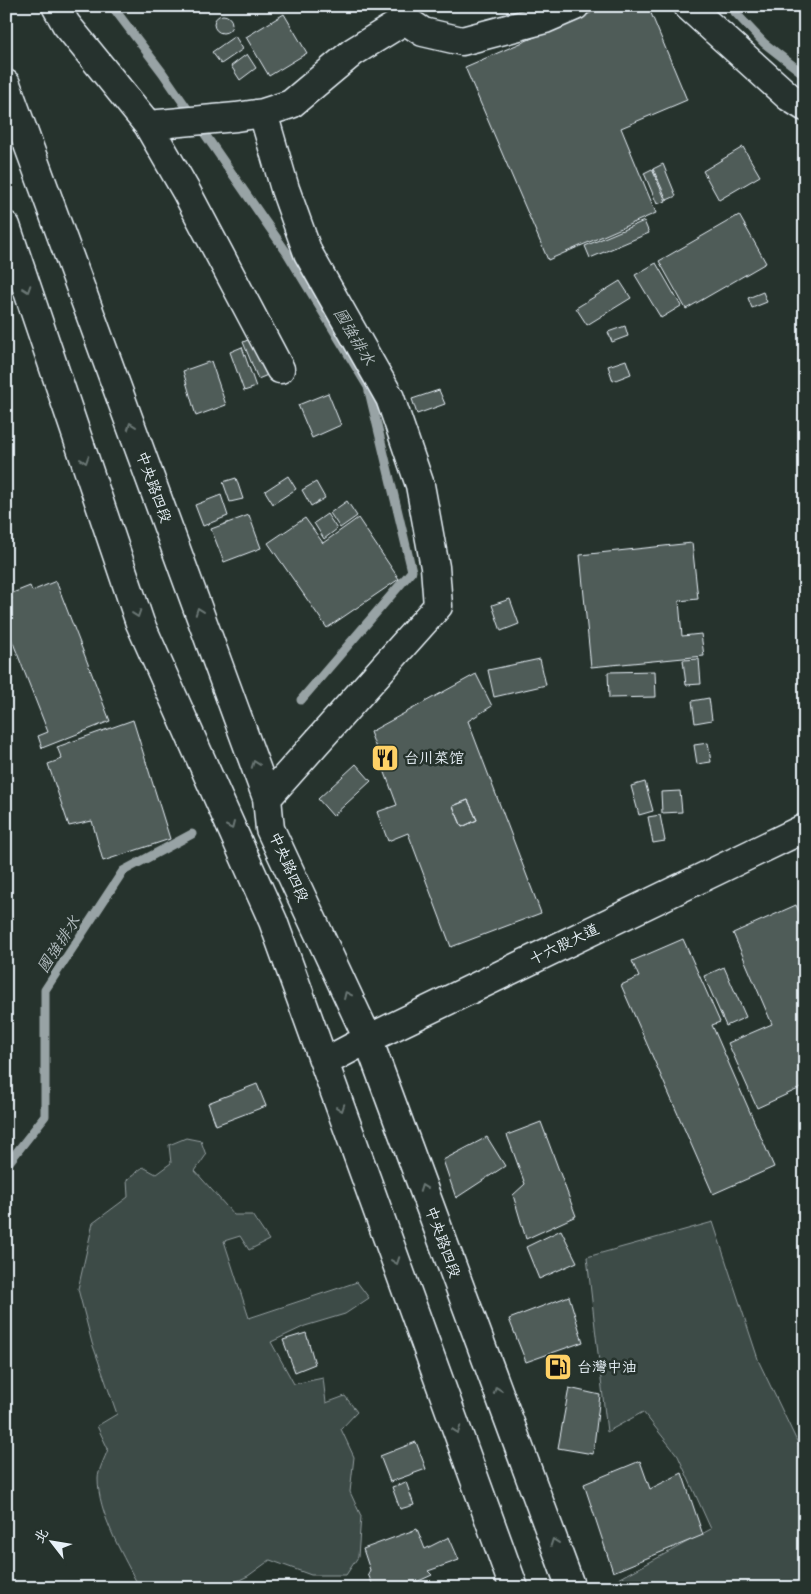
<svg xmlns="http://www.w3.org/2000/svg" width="811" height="1594" viewBox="0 0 811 1594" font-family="Delius,'LXGW WenKai TC',sans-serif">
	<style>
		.green { fill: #3e4b47; stroke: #939ea0 }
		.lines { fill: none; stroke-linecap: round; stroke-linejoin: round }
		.stream { stroke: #98a3a5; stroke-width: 9 }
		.building { fill: #505c59; stroke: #e8f1f8; fill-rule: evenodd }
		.minor-casing { stroke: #e8f1f8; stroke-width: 31 }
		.minor { stroke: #26332d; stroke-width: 28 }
		.oneway { stroke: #6a7674 }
		.labels { text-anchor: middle; stroke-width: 5; stroke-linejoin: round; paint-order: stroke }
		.street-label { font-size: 15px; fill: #e8f1f8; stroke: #26332d }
		.poi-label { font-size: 15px; fill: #e8f1f8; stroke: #26332d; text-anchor: start }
		.water-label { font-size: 16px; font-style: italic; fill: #b3bdc0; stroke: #26332d }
	</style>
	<rect width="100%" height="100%" fill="#26332d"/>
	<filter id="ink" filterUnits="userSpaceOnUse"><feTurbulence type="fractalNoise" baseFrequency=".02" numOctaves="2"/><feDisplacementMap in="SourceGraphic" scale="10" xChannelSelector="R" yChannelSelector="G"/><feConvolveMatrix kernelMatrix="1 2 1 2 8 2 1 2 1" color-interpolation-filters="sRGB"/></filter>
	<g filter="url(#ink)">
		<path class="green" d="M186,1138L201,1141L206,1155L195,1171L234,1215H252L269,1240L249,1250L240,1236L224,1241L249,1318L357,1282L369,1298L345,1314L305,1326L271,1342L294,1384L323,1378L326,1403L345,1396L357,1412L341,1429L354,1457L350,1492L361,1516L358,1557L346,1575H311L270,1560L248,1576L223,1588H162L136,1581C121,1552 98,1512 98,1479C98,1470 105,1458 108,1449L97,1426L117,1414L92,1343L78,1289L93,1223L128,1197L127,1180L143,1167L156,1174L171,1163L169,1145Z
			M713,1222L759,1362L805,1458V1588H618L615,1581L711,1529L678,1456L643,1412L607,1432L587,1257Z"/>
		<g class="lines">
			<path class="stream" d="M112,6L162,72L287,253L368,387L412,571L301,700
				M729,6L764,43L805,75
				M6,1166L45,1116V990L123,871L192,834"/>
		</g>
		<path class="building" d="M607,6H648L687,100L621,128L656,213L548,260L465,67Z
			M284,14L307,53L269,76L246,37Z
			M214 24a9 9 0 1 1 18 0a9 9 0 1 1-18 0Z
			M235,36L243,49L221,64L212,52Z
			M247,54L256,68L240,80L231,66Z
			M743,147L760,176L719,200L703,171Z
			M663,164L676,196L667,200L653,169Z
			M652,169L666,201L657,204L644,173Z
			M739,215L766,263L686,309L659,261Z
			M644,221L649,233L590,258L585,246Z
			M656,263L681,306L661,318L635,275Z
			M620,281L631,298L587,325L576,308Z
			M763,292L767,302L752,308L748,298Z
			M625,326L628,336L612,342L608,332Z
			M255,337L270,374L258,379L243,342Z
			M242,347L256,387L244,391L230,352Z
			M626,360L631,374L613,381L608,366Z
			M211,361L226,405L196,416L183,371Z
			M439,390L445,404L417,414L412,399Z
			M328,393L341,425L312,438L298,405Z
			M288,476L296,489L273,504L265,491Z
			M236,478L243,499L230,502L223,482Z
			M316,482L325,498L311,506L302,490Z
			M221,495L228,516L203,526L195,505Z
			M347,501L357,516L340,528L330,513Z
			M327,514L337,529L324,539L314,523Z
			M249,515L261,548L224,562L211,529Z
			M305,518L323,543L358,518L399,579L327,628L268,543Z
			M692,543L698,599L679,601L682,636L701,634L704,656L591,667L580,555Z
			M56,581L110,721L42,748L38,736L48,732L6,625V601L12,599L10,594L30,586L32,591Z
			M510,599L519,624L501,631L492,605Z
			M540,659L546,685L494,697L488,670Z
			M699,659L701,684L686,685L683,660Z
			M655,671L656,697L609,698L608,672Z
			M476,674L492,706L468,721L541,913L451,947L408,833L388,841L377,812L397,805L370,732ZM468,800L477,820L462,827L453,806Z
			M709,698L712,720L695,723L692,701Z
			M133,720L170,839L103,861L92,821L69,826L48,764L62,759L57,747Z
			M708,743L711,762L697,764L694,745Z
			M356,764L371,781L333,816L318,799Z
			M645,782L653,811L639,815L631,786Z
			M680,791L682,812L662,813L661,792Z
			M468,800L477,820L462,827L453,806Z
			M660,815L665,841L653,843L648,817Z
			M796,905L805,925V1086L757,1108L728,1043L772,1024L733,933Z
			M683,939L720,1022L712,1025L774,1167L713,1194L621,985L639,977L632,961Z
			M724,967L746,1017L726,1026L704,976Z
			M257,1084L266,1106L216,1125L208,1103Z
			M541,1122L576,1216L526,1239L513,1195L525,1184L507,1135Z
			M487,1137L505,1166L456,1198L443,1160Z
			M561,1230L577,1262L539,1279L526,1247Z
			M569,1296L583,1342L526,1362L509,1319Z
			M306,1333L315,1364L295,1372L283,1340Z
			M569,1388L600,1395L593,1454L558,1448Z
			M416,1442L426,1469L390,1482L380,1456Z
			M640,1461L650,1489L682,1473L703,1535L613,1572L584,1484Z
			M406,1482L414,1505L400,1509L392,1487Z
			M417,1529L425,1549L449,1537L459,1560L428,1571L432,1575L403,1588H374L368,1574L370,1570L363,1549Z"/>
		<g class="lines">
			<g class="minor-casing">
				<path id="minor" d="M56,6L66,24L148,125L186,191L280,369
					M400,6L405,20L423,32L462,41L545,19L575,6
					M688,6L789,97L805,107
					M6,84L267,798L270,829L368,1039L571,1588
					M263,113L285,189L308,253L390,398L420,485L435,567L438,606L267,798
					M148,125L236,117L263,113L291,104L353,52L405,20
					M6,226L140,623L273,921L514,1588
					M325,1062L368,1039L805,828"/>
			</g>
			<use href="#minor" class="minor"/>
		</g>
		<defs><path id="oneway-chevron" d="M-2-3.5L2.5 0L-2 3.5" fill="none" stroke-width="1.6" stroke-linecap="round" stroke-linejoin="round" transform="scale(1.25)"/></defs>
		<g class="oneway">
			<use href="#oneway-chevron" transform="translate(27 289) rotate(71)"/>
			<use href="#oneway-chevron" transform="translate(131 426) rotate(-110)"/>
			<use href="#oneway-chevron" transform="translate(85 460) rotate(71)"/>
			<use href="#oneway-chevron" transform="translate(199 611) rotate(-110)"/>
			<use href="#oneway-chevron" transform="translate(137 614) rotate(71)"/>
			<use href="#oneway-chevron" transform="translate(255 764) rotate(-110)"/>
			<use href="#oneway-chevron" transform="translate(231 826) rotate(66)"/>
			<use href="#oneway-chevron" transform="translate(347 995) rotate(-115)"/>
			<use href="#oneway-chevron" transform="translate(341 1108) rotate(70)"/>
			<use href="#oneway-chevron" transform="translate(423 1188) rotate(-110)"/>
			<use href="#oneway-chevron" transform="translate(396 1261) rotate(70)"/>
			<use href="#oneway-chevron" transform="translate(497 1390) rotate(-110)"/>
			<use href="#oneway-chevron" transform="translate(457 1430) rotate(70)"/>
			<use href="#oneway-chevron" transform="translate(554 1542) rotate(-110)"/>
		</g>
	</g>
	<defs>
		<g id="restaurant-square" transform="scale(1.4375)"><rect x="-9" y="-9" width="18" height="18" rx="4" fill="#ffd166" stroke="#26332d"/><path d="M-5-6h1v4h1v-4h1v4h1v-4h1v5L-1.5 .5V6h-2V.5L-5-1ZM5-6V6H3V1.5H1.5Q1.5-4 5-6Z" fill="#111"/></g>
		<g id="fuel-square" transform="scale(1.4375)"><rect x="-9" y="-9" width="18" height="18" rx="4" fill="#ffd166" stroke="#26332d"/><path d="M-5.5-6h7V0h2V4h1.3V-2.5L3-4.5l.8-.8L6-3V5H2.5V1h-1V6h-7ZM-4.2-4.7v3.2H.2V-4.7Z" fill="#111"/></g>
	</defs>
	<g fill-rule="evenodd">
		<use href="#restaurant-square" x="385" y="758"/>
		<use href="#fuel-square" x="558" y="1367"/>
	</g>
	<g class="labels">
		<g class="street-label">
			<text transform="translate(154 487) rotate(70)" y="5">中央路四段</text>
			<text transform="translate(289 867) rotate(66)" y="5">中央路四段</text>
			<text transform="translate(564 944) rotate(-26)" y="5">十六股大道</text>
			<text transform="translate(443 1242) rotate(70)" y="5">中央路四段</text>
		</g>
		<g class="poi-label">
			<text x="404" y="763">台川菜馆</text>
			<text x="577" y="1372">台灣中油</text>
		</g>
		<g class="water-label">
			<text transform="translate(355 336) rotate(59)" y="6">國強排水</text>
			<text transform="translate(58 944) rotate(-57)" y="6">國強排水</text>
		</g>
	</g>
	<rect width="811" height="1594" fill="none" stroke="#26332d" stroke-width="25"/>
	<rect x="12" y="12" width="786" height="1569" fill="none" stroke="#e8f1f8" stroke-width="2" filter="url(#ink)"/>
	<g transform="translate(52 1542) rotate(301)" stroke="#26332d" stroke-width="4" paint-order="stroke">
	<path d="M0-4L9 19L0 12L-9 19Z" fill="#e8f1f8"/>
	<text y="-8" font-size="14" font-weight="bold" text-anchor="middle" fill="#e8f1f8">北</text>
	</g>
</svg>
